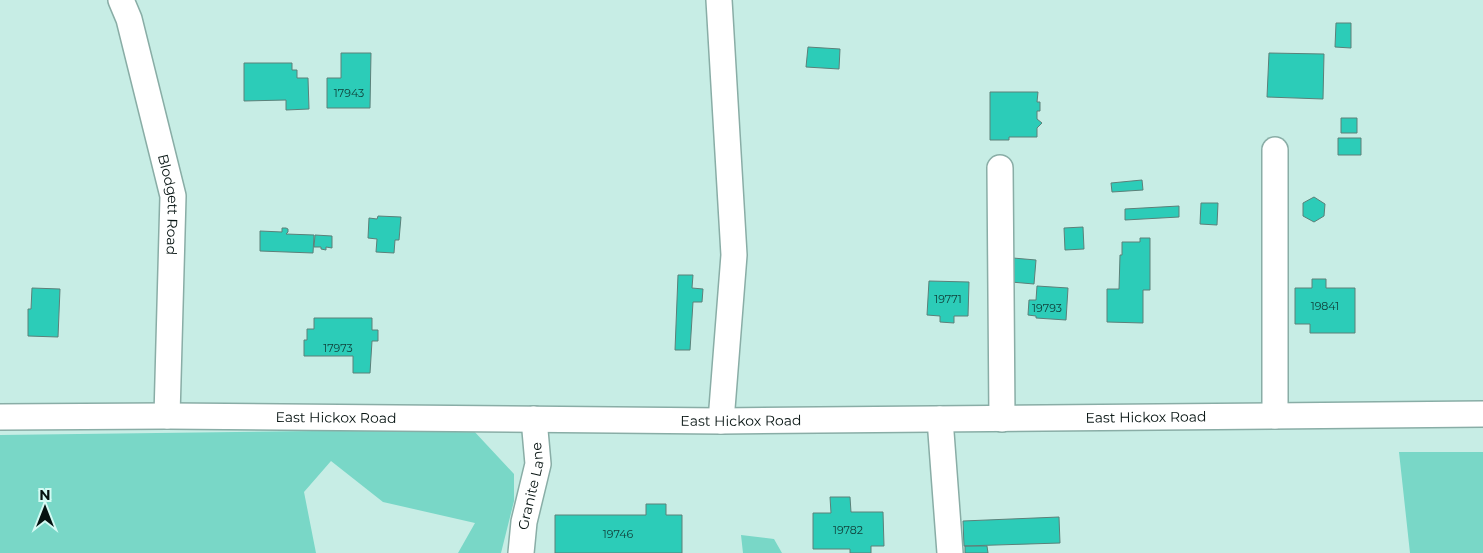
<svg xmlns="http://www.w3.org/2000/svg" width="1483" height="553" viewBox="0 0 1483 553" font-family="Montserrat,sans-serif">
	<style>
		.green { fill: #79d7c7 }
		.building { fill: #2cccb8; stroke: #5c8079 }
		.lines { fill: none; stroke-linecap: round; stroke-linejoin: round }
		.minor-casing { stroke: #89ada6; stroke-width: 28 }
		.minor { stroke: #fff; stroke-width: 25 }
		.labels { text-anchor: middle; stroke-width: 4; stroke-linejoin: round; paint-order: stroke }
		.number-label { font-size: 11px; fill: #10413b }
		.street-label { font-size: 14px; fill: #061311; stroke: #d4faf3 }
	</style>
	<rect width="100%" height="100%" fill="#c7ede5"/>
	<path class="green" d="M472,429L514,474V501L501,553H458L475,523L383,502L331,461L304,492L316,553H0V435Z
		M1399,452H1483V553H1410Z
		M741,535L774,539L782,553H743Z"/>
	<path class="building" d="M1336,23H1351V48L1335,47Z
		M808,47L840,49L839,69L806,67Z
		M341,53H371L370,108H327V78H341Z
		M1269,53L1324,54L1323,99L1267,97Z
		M244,63H292V70H297V78H308L309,109L286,110V100L244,101Z
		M990,92H1038L1037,102H1040V111H1037V119L1042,123L1037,128V137H1009V140H990Z
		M1341,118H1357V133H1341Z
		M1338,138H1361V155H1338Z
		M1142,180L1143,190L1112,192L1111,183Z
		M1314,197L1325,204L1324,216L1314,222L1303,216V203Z
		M1201,203H1218L1217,225L1200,224Z
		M1179,206V217L1125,220V209Z
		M378,216L401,217L399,240H395L394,253L376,252L377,239L368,238L369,218L377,219Z
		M1083,227L1084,249L1065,250L1064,228Z
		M282,228H286L288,229V232L286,234L314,235L313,253L260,251V231L282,232Z
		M315,235L332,236V248L326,247V250L321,249V247H314Z
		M1140,238H1150V290H1143V323L1107,322V289H1119L1120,255H1122V242H1140Z
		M1013,258L1036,260L1034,284L1011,282Z
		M678,275H693L692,288L703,289L702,302H693L690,350H675Z
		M1312,279H1326V288H1355V333H1310V324H1295V288H1312Z
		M929,281L969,282L968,316H954V323L940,322V316L927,315Z
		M1037,286L1068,288L1066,320L1036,318V316L1028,315L1029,300H1036Z
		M32,288L60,289L58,337L28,336V309H31Z
		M314,318H372V330H378V341H372L370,373H353V356H304V340H307V329H314Z
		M830,497H850L851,512H883L884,546H871V553H850V549H813V513H831Z
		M646,504H666V515H682V553H555V515H646Z
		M1059,517L1060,543L964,546L963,521Z
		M965,546H987L988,553H965Z"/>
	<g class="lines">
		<g class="minor-casing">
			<g id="minor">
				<path id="s1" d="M121,0L129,19L173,196L167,416"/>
				<path d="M719,0L734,255L721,421"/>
				<path d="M1275,150V416"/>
				<path d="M1000,168L1002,419"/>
				<path id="s2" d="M0,417L167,416L721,421L1483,414"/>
				<path d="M940,419L950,553"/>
				<path id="s3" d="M521,553L524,522L538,464L534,419"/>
			</g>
		</g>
		<use href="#minor" class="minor"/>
	</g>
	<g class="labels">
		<g class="number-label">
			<text x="349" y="97">17943</text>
			<text x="948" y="303">19771</text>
			<text x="1325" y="310">19841</text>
			<text x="1047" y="312">19793</text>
			<text x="338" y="352">17973</text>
			<text x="848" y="534">19782</text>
			<text x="618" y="538">19746</text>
		</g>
		<g class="street-label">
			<text dy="5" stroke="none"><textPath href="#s1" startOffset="211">Blodgett Road</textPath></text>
			<text dy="5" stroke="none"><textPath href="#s2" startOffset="1146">East Hickox Road</textPath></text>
			<text dy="5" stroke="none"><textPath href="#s2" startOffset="336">East Hickox Road</textPath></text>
			<text dy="5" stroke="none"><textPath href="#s2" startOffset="741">East Hickox Road</textPath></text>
			<text dy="5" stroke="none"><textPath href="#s3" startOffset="68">Granite Lane</textPath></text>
		</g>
	</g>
	<g transform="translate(45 508)" stroke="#d4faf3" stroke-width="4" paint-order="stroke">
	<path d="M0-4L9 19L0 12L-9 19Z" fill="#061311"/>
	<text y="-8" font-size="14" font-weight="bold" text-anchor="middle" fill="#061311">N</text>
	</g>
</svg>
